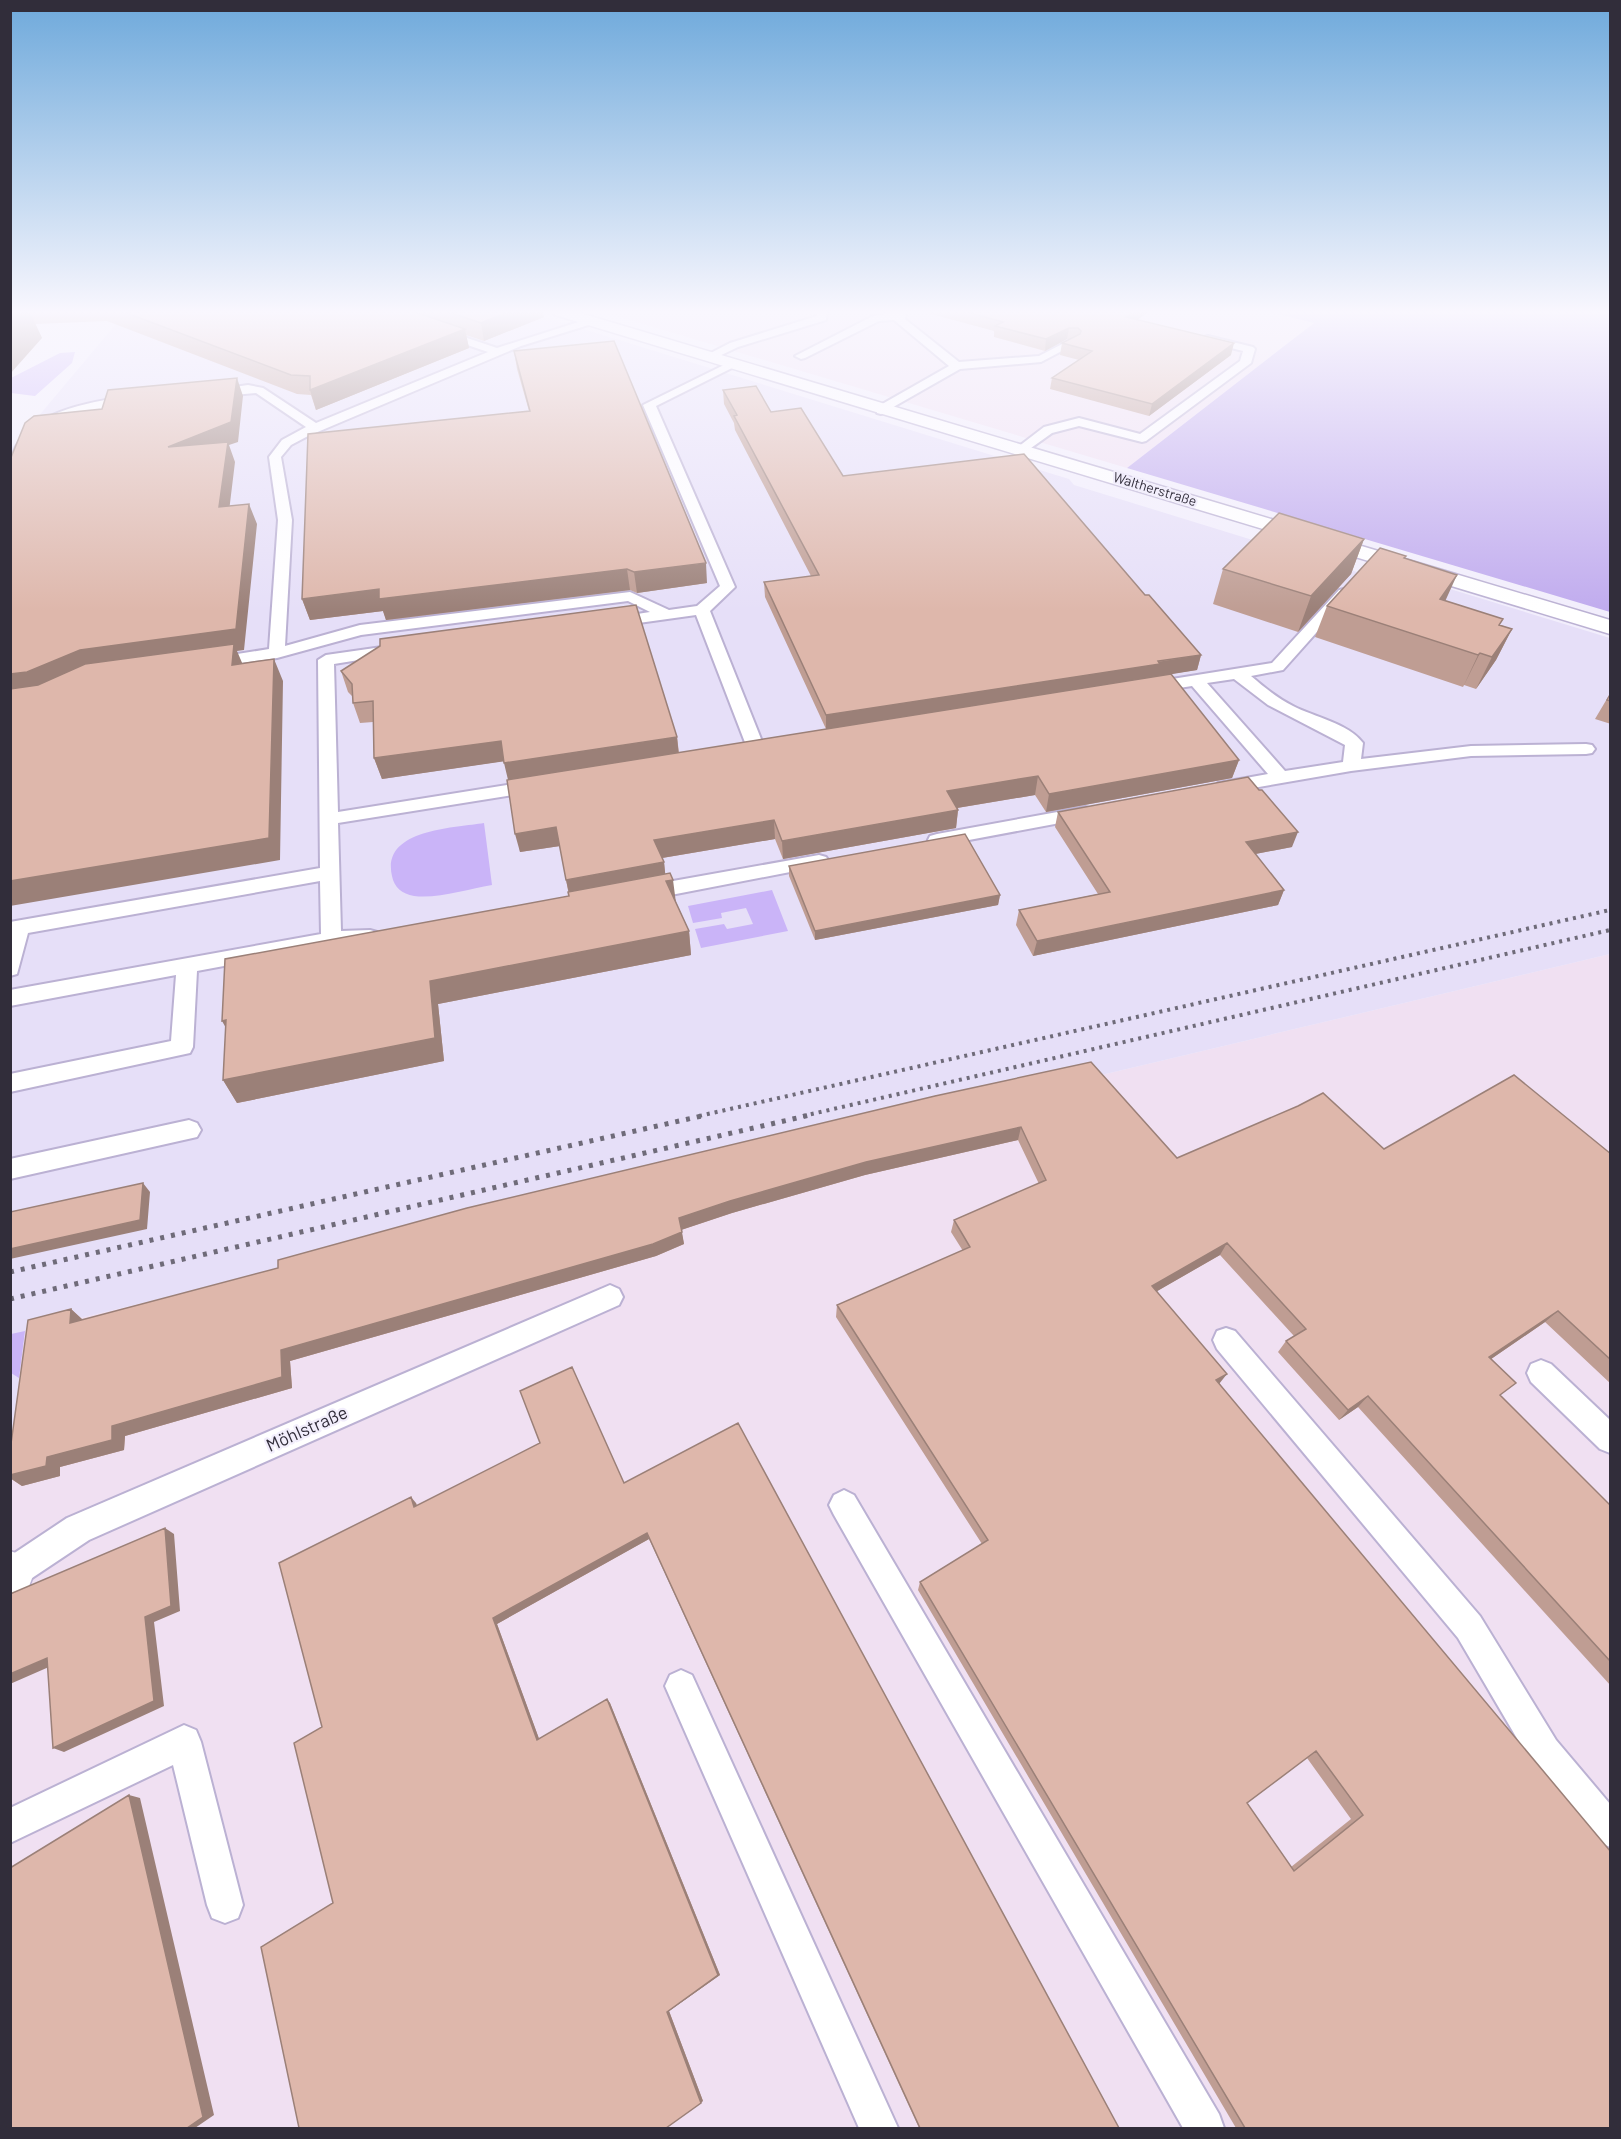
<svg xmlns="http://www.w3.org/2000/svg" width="1621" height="2139" viewBox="0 0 1621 2139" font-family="Barlow,sans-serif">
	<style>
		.commercial { fill: #f0e0f2 }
		.built { fill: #e6dff8 }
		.green { fill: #cab4f8 }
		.forest { fill: #c0abee }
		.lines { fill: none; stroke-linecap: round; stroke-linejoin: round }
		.lane-casing { stroke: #bbb1d3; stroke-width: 4 }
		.street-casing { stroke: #bbb1d3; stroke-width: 3 }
		.secondary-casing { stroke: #bbb1d3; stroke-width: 3 }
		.lane { fill: #fff; fill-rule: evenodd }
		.street { fill: #fff; fill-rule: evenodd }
		.secondary { fill: #fff; fill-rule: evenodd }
		.rail-far1 { stroke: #6f6b79; stroke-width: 4; stroke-dasharray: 3 5; stroke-linecap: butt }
		.rail { stroke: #6f6b79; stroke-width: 5; stroke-dasharray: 4 7; stroke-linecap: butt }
		.wall { fill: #bf9d93; fill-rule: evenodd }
		.shaded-wall { fill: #9b8078 }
		.building { fill: #deb7ab; stroke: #9b8078; stroke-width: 1.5; fill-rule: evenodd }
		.labels { text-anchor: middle; stroke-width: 4.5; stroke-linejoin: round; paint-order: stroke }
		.far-street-label { font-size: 14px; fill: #312d3a; stroke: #f2eefc }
		.near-street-label { font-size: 18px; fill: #312d3a; stroke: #f2eefc }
	</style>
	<rect width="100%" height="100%" fill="#f2eefc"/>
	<path class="commercial" d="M603,312H1270L1314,323L1127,468Z
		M1610,954V2128H11L10,1444L25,1331Z"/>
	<path class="built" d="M126,312H528L1069,479L1074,485L1396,584L1411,577L1610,638V954L25,1331L11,1444V449Z"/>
	<path class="green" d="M75,352L72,363L35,396L11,393V378L60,353Z
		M484,823L492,885C468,889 438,899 414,896C402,894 394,887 392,876C381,829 454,828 484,823Z
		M772,890L788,931L701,948L695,929L724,924L727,929L753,924L746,908L721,913L722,918L693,923L688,906Z
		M25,1331L19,1378L11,1373V1334Z"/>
	<path class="forest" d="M1269,312H1610V612L1127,468L1314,323Z"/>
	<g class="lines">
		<g class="lane-casing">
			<path id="lane" d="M817,312H827L826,320L738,347L713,359H705L703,357L730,343L817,316Z
				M896,312H906L905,319L959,362L1039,356L1068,341H1076L1077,343L1041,362L960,369L881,414L877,413V407L949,366L894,320L879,321L805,358L801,359L795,356L873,316Z
				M591,318L596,321L595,323L521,346L308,436L291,445L281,457L292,520L285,646L360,625L630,592L669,610L697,606L720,586L643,405L732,361L738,364L736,366L656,406L735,587L710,611L765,749L762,753L734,757L728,756L725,752L728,748L746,745L696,615L610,627L605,625L602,622L605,619L650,612L628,601L361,635L277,658L212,667L206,665L204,662L206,659L269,649L278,520L269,457L282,440L306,427L256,393L210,397L206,395V391L248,385L263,388L316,423L488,352L435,334V330H443L497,348Z
				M1208,336L1253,347L1255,349L1251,363L1146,441L1142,442L1079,426L1052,433L1024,453H1016L1014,450L1044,427L1079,418L1140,434L1240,361L1243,351L1204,341V337Z
				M132,396L138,400L136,403C101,411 60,411 33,440C25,449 21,462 15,472L10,473C10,414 86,402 132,396Z
				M1344,589L1351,593L1349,596L1283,670L1251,676C1264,687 1277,698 1293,706C1314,717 1348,723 1363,743L1361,759L1471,746L1586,744L1592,745L1595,749L1592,753L1586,754L1471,756L1351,771L1224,793L1218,791L1215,787L1218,783L1268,774L1192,686L1147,693L1139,688L1147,683L1272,663L1339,590ZM1234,679L1268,705L1345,745L1343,762L1285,771L1207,683Z
				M396,645L402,647L404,650L402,653L334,664L338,812L539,780L545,782L548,786L545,790L338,823L341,931L370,930L377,932L380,937L377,942L331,946L197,971L193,1047L190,1053L10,1092V1074L171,1041L176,975L10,1006V990L321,934L320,881L28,933L17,974L10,976V922L320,868L318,660L326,655Z
				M1085,807L1092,809L1094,813L1092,817L937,846L930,844L928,840L930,836L937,834Z
				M819,855L826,857L829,861L826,865L645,900L638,898L635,893L638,888L645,886Z
				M189,1120L197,1123L201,1130L197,1137L10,1179V1159Z
				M610,1285L619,1289L623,1297L619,1305L89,1540L23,1584L10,1588V1556L67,1518Z
				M1226,1328L1235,1331L1480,1616L1556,1740L1610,1804V1847L1598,1842L1532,1764L1458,1638L1217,1349L1213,1340L1217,1331Z
				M1541,1360L1551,1364L1610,1420V1453L1600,1449L1531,1382L1527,1373L1531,1364Z
				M844,1490L854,1495L1219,2114L1224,2128H1183L834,1515L829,1505L834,1495Z
				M681,1670L692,1675L898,2128H859L665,1686L670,1675Z
				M184,1725L196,1730L201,1742L243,1905L238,1918L225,1923L212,1918L207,1905L173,1765L10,1843V1808Z"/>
		</g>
		<g class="street-casing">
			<path id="street" d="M10,1551L28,1557L34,1573L28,1589L10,1596Z"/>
		</g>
		<g class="secondary-casing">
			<path id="secondary" d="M553,312H577L1610,620V634L555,315Z"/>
		</g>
		<use href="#lane" class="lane"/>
		<use href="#street" class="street"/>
		<use href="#secondary" class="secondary"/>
		<path class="rail-far1" d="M699,1116L1610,910
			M803,1116L1610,930"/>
		<path class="rail" d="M10,1272L706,1115
			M10,1299L810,1115"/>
	</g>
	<path class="wall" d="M10,312H543L544,317L484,341L466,335L469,348L316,410L311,395L297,394L107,321L35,324L42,338Z
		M924,312H1149L1137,320L1231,355L1149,416L1050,389L1052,378L1079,360L1060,355L1062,343L1070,339H1067L1045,351L994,337V331Z
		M514,351L707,583L637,593L630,590L386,620L383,611L310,620L302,599L529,411L517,369Z
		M723,390L771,412L843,476L1145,595L1201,655L1197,670L1156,676L1239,760L1232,778L1046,812L1035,795L957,808L958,810L956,828L783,859L775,839L662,858L664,862L665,874L676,902L689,931L691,955L438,1004L444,1061L237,1103L223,1080L569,896L560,846L520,852L509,780L504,761L382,779L374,758L373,722L360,723L353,703V697L348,692L341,671L677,737L679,753L826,729L765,597L764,582L811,576L735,430L734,423L724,404Z
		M1364,539L1351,574L1298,632L1213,604L1223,569Z
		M1406,556L1405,559L1445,601L1500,625L1512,629L1496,660L1476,689L1464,685L1463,687L1315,637L1327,606Z
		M1611,692V724L1595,719Z
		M1058,812L1292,847L1255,854L1284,890L1278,905L1033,956L1016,925L1019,910L1098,894L1055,827Z
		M789,866L1000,895L998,905L815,940L789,876Z
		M935,1096L1177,1158L1384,1149L1611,1154V1384L1545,1322L1491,1359L1501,1396L1611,1506V1686L1358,1407L1339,1420L1278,1352L1286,1341L1294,1336L1220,1255L1157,1291L1220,1384L1611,2128H1236L918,1590L920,1582L982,1544L836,1317L837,1305L963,1251L951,1232L954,1220L1039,1184L1018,1140L865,1175L732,1213L681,1230L684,1244L656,1256L290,1361L292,1388L125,1436L124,1450L60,1467V1476L22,1486L10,1478V1451L71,1309L83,1320ZM1307,1758L1351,1819L1291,1867L1247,1803Z
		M624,1483L1119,2128H919L649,1539L497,1624L539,1739L607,1699L610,1703L720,1975L669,2011L703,2101L333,1903L322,1727L416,1503L417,1506Z"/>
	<path class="shaded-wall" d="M10,312H30L42,338L10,374Z
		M508,312H543L544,317L484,341L481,323Z
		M1134,312H1149L1124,328L1126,317Z
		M1069,328L1067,339L1045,351L1046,339Z
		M465,329L469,348L316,410L310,390Z
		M1234,343L1231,355L1149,416L1152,404Z
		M237,378L243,396L238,442L229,445L235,462L227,528L168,447Z
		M249,504L257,524L244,650L237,651L243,665L10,698V674Z
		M1364,539L1351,574L1298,632L1311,596Z
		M706,563L707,583L637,593L634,572Z
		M627,569L630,590L386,620L383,611L310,620L302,599L379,589Z
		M1457,575L1443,606L1440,599Z
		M1512,629L1496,660L1476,689L1492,657Z
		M1480,653L1463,687L1478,655Z
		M1201,655L1197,670L826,731V715Z
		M274,659L283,681L280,860L10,906V881Z
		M677,737L679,757L509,784L504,763Z
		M501,741L506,761L382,779L374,758Z
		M1239,760L1232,778L1046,812L1049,794Z
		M1038,776L1035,795L945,810L947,791Z
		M958,810L956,828L783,859L782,841Z
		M774,820L775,839L656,859L654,840Z
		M556,827L560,846L520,852L515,834Z
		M1298,832L1292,847L1240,857L1246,842Z
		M664,862L666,881L570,898L566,880Z
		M673,880L676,903L666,881Z
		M1284,890L1278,905L1033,956L1037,941Z
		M1000,895L998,905L815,940V931Z
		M689,931L691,955L438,1004L444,1061L237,1103L223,1080L430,981Z
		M226,1020L235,1044L222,1021Z
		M1021,1127L1018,1140L865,1175L732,1213L681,1230L679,1218L730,1201L866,1162Z
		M143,1183L150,1192L147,1229L10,1259V1249Z
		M682,1232L684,1244L656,1256L290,1361L292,1388L125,1436L124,1450L60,1467V1476L22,1486L10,1478V1475L112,1426L281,1350Z
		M1227,1243L1220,1255L1147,1297L1152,1286Z
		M71,1309L84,1321L70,1323Z
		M1558,1311L1545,1322L1478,1368L1489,1357Z
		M1227,1374L1219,1384L1216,1380Z
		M1368,1396L1358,1407L1339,1420L1348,1410Z
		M411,1497L416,1503L419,1513L414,1507Z
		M165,1528L174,1534L180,1611L154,1622L164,1706L64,1752L53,1748L145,1617Z
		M647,1533L649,1539L497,1624L541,1744L537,1740L493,1618Z
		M47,1658L58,1663L10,1684V1674Z
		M607,1699L610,1703L720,1975L669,2011L703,2101L701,2103L667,2012Z
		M129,1795L140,1798L214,2115L195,2128H187Z"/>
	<path class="building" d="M124,312H415L465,329L310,390V376L291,375Z
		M448,312H508L481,323Z
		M967,312H1134L1126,317L1234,343L1152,404L1052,378L1092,351L1062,343L1080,334L1081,331L1078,328H1069L1046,339L995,326L1003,322Z
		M614,341L706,563L634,572L627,569L379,599V589L302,599L308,434L530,411L514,351Z
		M237,378L231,422L168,447L228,442L219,507L249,504L236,629L80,650L27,672L10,674V460L25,423L34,416L102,409L108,390Z
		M756,386L771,412L801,408L843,476L1024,454L1145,595H1149L1201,655L1158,661L1160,664L826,715L764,582L819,575L734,416L737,415L723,390Z
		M1279,513L1364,539L1311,596L1223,569Z
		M1380,548L1406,556L1404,558L1457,575L1440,599L1503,619L1499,625L1512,629L1492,657L1480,653L1478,655L1327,606Z
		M636,605L677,737L504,763L501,741L374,758L373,701L353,703L352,684L341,671L380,646V639Z
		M234,644L232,665L274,659L269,838L10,881V689L38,685L85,664Z
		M1171,674L1239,760L1049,794L1038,776L947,791L958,810L782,841L774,820L654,840L664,862L566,880L556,827L515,834L507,780Z
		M1611,693V701L1607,700Z
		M1248,777L1259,790H1262L1298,832L1246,842L1284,890L1037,941L1019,910L1110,892L1058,812Z
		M965,834L1000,895L815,931L789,866Z
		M670,873L673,880L666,881L689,931L430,981L435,1038L223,1080L226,1020L222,1021L225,959L569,896L568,892Z
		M1091,1062L1177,1158L1298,1106L1323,1093L1384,1149L1514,1075L1611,1154V1360L1558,1311L1489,1357L1516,1383L1500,1395L1611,1506V1662L1368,1396L1348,1410L1286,1341L1306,1329L1227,1243L1152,1286L1227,1374L1216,1380L1611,1852V2128H1245L920,1582L988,1540L837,1305L970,1247L954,1220L1046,1180L1021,1127L866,1162L730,1201L679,1218L682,1232L653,1244L281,1350L282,1377L112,1426V1440L47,1457L46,1466L10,1475V1451L28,1320L71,1309L70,1323L278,1268V1260L467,1208L935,1096ZM1316,1751L1363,1815L1294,1871L1247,1803Z
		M143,1183L140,1220L10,1249V1212Z
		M572,1367L624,1483L738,1423L1119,2128H920L647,1533L493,1618L537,1740L607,1699L718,1975L667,2012L701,2103L666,2128H299L261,1947L333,1903L294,1743L322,1727L279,1563L411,1497L414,1507L540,1443L520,1391Z
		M165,1528L171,1606L145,1617L154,1701L53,1748L47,1658L10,1674V1594Z
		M129,1795L203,2117L187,2128H10V1868Z"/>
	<linearGradient id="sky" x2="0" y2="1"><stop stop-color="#6ea9db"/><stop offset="0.51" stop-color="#f9f7fe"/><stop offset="1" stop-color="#f9f7fe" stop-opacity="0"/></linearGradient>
	<rect width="1621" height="612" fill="url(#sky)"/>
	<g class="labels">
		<g class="far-street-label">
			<text transform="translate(1155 489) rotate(17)" y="5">Waltherstraße</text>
		</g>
		<g class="near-street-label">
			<text transform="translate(307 1429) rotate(-24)" y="6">Möhlstraße</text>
		</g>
	</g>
	<rect width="1621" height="2139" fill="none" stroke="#312d3a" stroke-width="24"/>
</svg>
